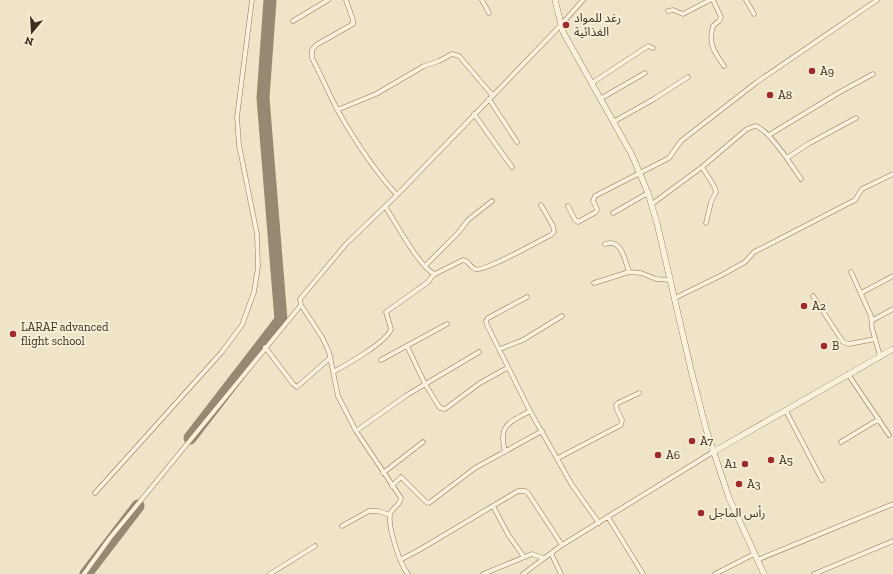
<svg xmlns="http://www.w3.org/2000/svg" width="893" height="574" viewBox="0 0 893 574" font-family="'Zilla Slab','Noto Sans Arabic',serif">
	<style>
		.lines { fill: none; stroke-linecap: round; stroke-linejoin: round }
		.taxiway { stroke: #968974; stroke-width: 13 }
		.street-casing { stroke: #8d765c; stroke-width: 5 }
		.secondary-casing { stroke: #6f573f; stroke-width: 6 }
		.street { stroke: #faf1dc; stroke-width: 4 }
		.secondary { stroke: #faf1dc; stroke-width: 5.5 }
		.poi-dot { fill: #9e2a2b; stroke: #f7eed8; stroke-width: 1.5 }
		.labels { text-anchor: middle; stroke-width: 4; stroke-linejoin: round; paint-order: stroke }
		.poi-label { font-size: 12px; fill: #3d2e20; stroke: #f7eed8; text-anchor: start }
	</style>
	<rect width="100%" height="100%" fill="#f0e4c8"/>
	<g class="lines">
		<path class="taxiway" d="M190,438L281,320L263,98L270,0
			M86,574L138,506"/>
		<g class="street-casing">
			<path id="street" d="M346,0L353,20V24L316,45L312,50V58C321,75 329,94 338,111C355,141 374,170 397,195
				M482,0L489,13
				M713,0L721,17L719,21L713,26C708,45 714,51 724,66
				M746,0L754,14
				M668,11L673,10L683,14L710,0
				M293,21L328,0
				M592,83L648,46L653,48
				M489,99L517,142
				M600,99L645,73
				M337,110L376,94L424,66L439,61L452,54L459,56L493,96
				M474,114L512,167
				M613,122L654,99L688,77
				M769,135L840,92L873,74
				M787,158L808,144L856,118
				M702,167L714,186L716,192L711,202L706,223
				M652,204L702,167L747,129L755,126C768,128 793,167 801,179
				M385,206C394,220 421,270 435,274L463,260C470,261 469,267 475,269C483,273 540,240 551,235L554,232L553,226L541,205
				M568,206L575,220L578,222L596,212L597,209L593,201L595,196L669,158L681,141L757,82L877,0
				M613,213L648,193
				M605,244C622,238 625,261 629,272
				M425,266L458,233L468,220L492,201
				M851,272L871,316L872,328L880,356
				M594,283L629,272L641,273L656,279L670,280
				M861,293L893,276
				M813,296L843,342L849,344L875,339
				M527,297L488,318L486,321L487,325L530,411L572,485L599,523
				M675,298L722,275L745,262L754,252L766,246L855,200L862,189L893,174
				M873,320L893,309
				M407,346L425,384L440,408L445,409L480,383L507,368
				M265,347L293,384L297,387L331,357
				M500,349L523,340L562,316
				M381,360L447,324
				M333,372C346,365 387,342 391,329L386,312L428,282L434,274
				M848,374L889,435
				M786,411L822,480
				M356,431L407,395L479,352
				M841,442L879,419
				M505,452C498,424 509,423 530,411
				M558,458L621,425L622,420L617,410L616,405L618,403L639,393
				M383,473L423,442
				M392,486L401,477L426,502L429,503L475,468L542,431
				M95,493L221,353L242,325L254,292L258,267L257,234L239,145L237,117L252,0
				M493,506L509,536L524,557
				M608,517L643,574
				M342,526L369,511H378L390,515
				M551,553L561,574
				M400,560L419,550L518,491H525L528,493L562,545
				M757,560L893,504
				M84,574L110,538L301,305
				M270,574L315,546
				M408,574C400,565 388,527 390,515C391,508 400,506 401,498L356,431L338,396L329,352L322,337L301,305L300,299L346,244L397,195L560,26L583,0
				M483,574L532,554L543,558
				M523,574L562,545L713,452
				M715,574L754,554
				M814,574L893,541"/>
		</g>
		<g class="secondary-casing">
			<path id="secondary" d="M555,0L563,32L632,155L648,193L657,223L691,370L706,429L729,498L764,574
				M713,452L893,349"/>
		</g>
		<use href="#street" class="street"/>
		<use href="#secondary" class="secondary"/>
	</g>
	<g class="poi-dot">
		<circle cx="566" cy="25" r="4"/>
		<circle cx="812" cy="71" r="4"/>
		<circle cx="770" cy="95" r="4"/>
		<circle cx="804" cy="306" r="4"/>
		<circle cx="13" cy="334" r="4"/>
		<circle cx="824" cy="346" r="4"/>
		<circle cx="692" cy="441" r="4"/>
		<circle cx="658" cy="455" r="4"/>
		<circle cx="771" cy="460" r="4"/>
		<circle cx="745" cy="464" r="4"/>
		<circle cx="739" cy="484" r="4"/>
		<circle cx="701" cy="513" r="4"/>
	</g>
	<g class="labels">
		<g class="poi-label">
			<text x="574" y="22">رغد للمواد<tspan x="574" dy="14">الغذائية</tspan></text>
			<text x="820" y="75">A9</text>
			<text x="778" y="99">A8</text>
			<text x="812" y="310">A2</text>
			<text x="21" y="331">LARAF advanced<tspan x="21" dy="14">flight school</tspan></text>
			<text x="832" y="350">B</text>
			<text x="700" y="445">A7</text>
			<text x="666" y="459">A6</text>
			<text x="779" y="464">A5</text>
			<text x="737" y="468" text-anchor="end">A1</text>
			<text x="747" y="488">A3</text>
			<text x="709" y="517">رأس الماجل</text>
		</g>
	</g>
	<g transform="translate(32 32) rotate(198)" stroke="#f7eed8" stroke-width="3" paint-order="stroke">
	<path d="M0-3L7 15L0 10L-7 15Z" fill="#3d2e20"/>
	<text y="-6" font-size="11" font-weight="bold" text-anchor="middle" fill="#3d2e20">N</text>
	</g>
</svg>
